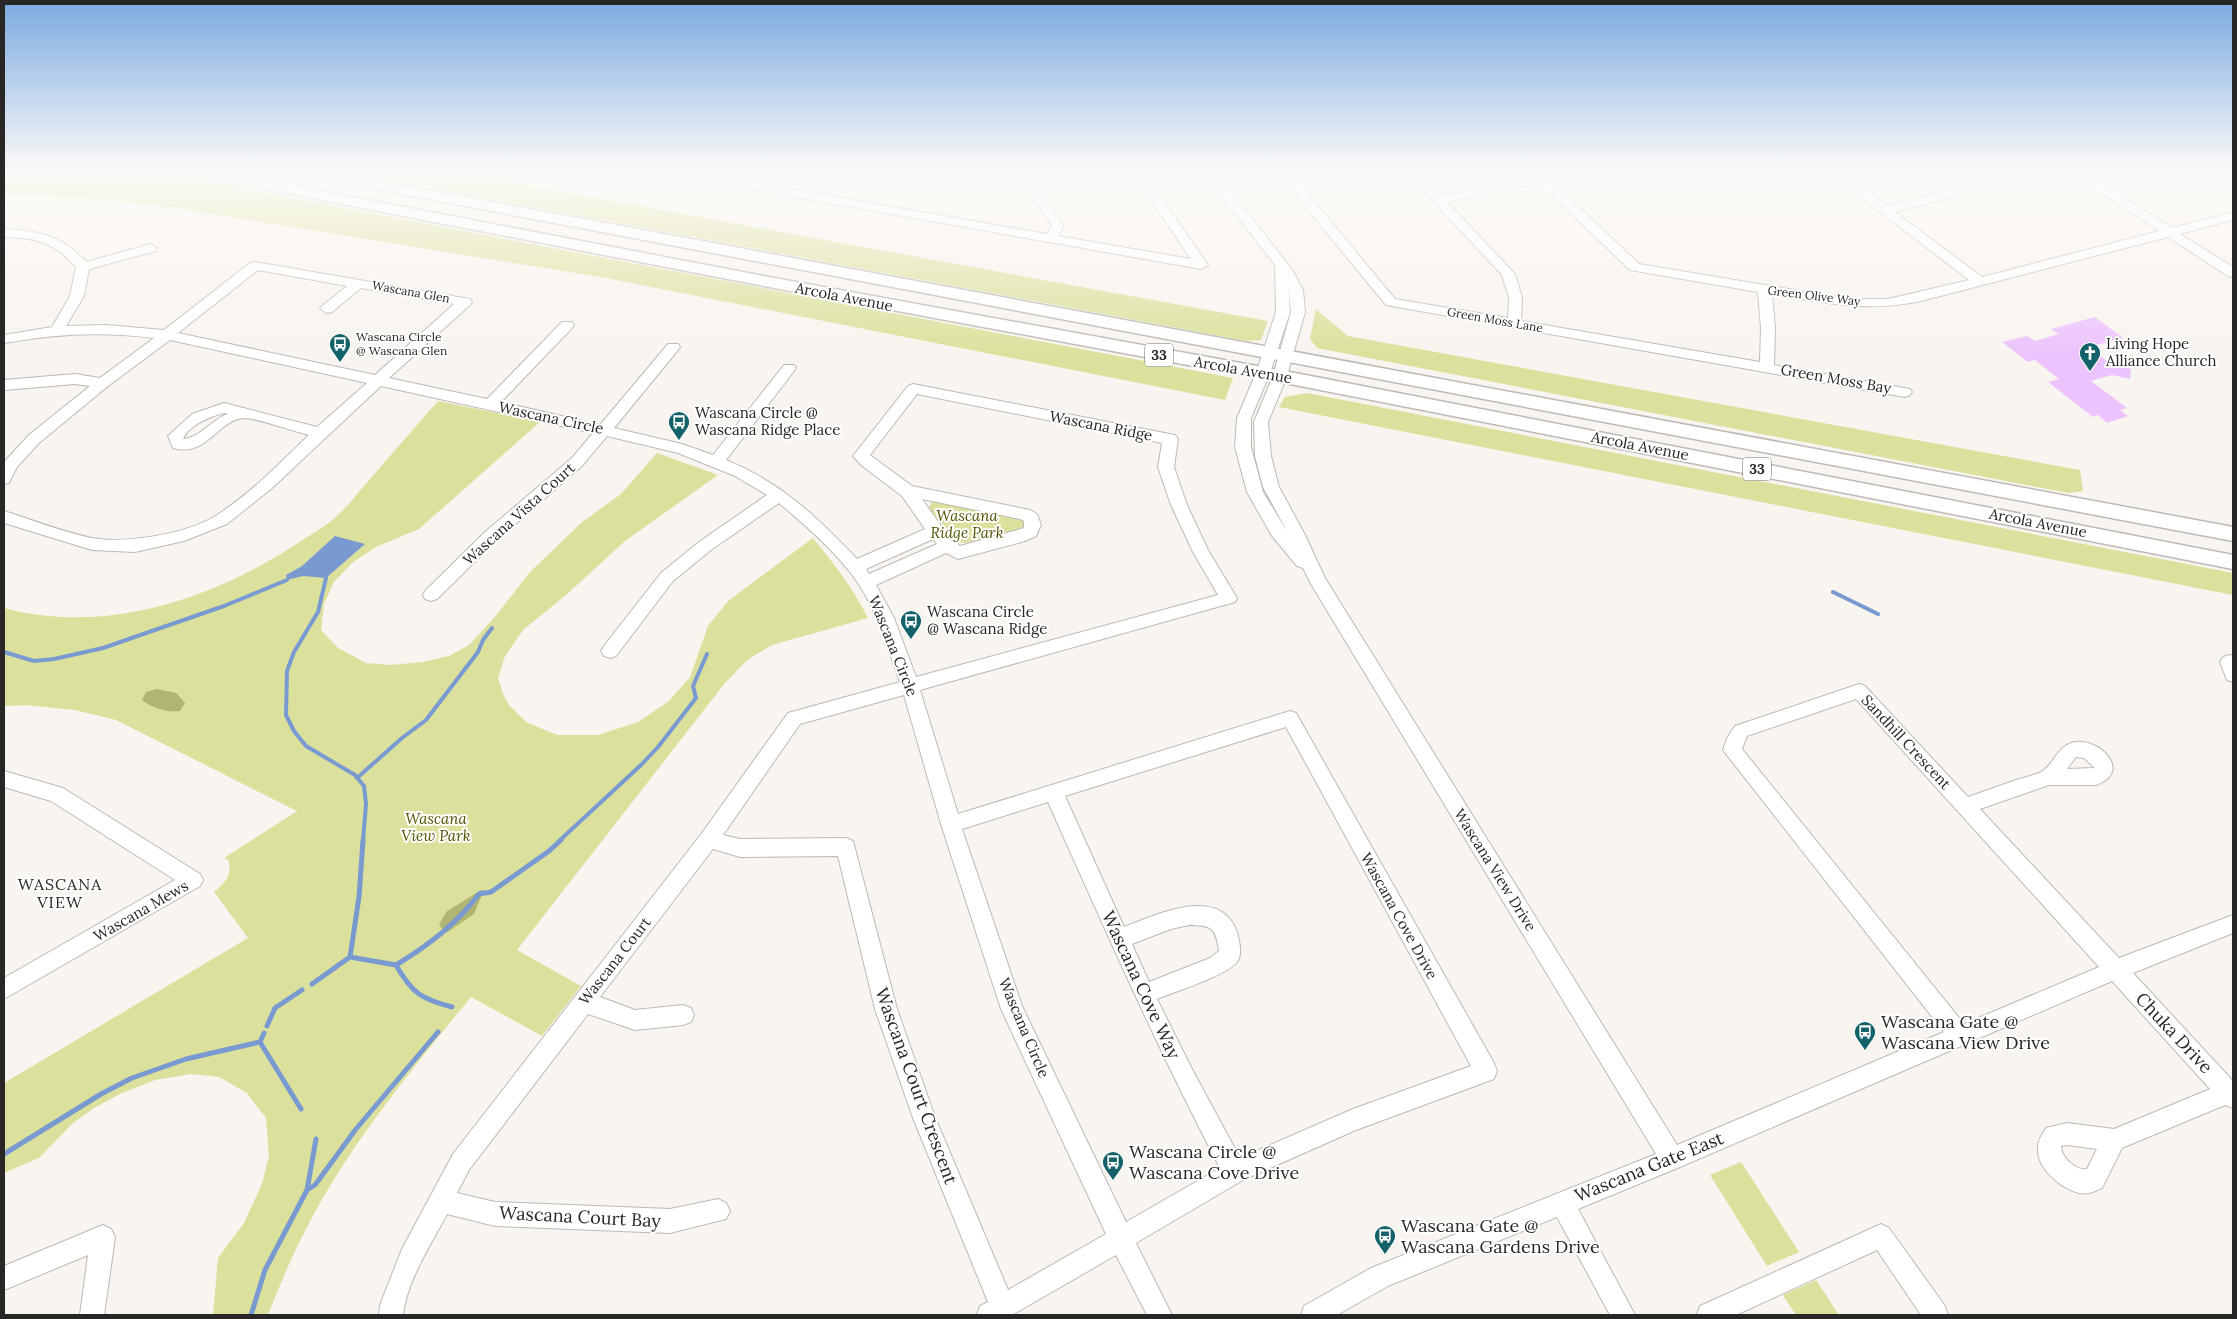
<svg xmlns="http://www.w3.org/2000/svg" width="2237" height="1319" viewBox="0 0 2237 1319" font-family="Lora,serif">
	<style>
		.green { fill: #dbe19c }
		.forest { fill: #b0b571 }
		.water { fill: #799ad1 }
		.lines { fill: none; stroke-linecap: round; stroke-linejoin: round }
		.stream-far1 { stroke: #799ad1; stroke-width: 4 }
		.stream { stroke: #799ad1; stroke-width: 5 }
		.building { fill: #ecc3fe }
		.minor-casing { stroke: #bdb9b4; stroke-width: 2 }
		.major-casing { stroke: #bdb9b4; stroke-width: 3 }
		.minor { fill: #fff; fill-rule: evenodd }
		.major { fill: #fff; fill-rule: evenodd }
		.labels { text-anchor: middle; stroke-width: 4; stroke-linejoin: round; paint-order: stroke }
		.far-street-label { font-size: 12px; fill: #282725; stroke: #fff }
		.far-poi-label { font-size: 12px; fill: #282725; stroke: #fff; text-anchor: start }
		.shield { fill: #fff; stroke: #686866; stroke-width: 1 }
		.shield-label { font-size: 14px; font-weight: bold; fill: #282725 }
		.street-label { font-size: 15px; fill: #282725; stroke: #fff }
		.poi-label { font-size: 15px; fill: #282725; stroke: #fff; text-anchor: start }
		.park-label { font-size: 15px; font-style: italic; fill: #515400; stroke: #fff }
		.neighbourhood-label { font-size: 16px; letter-spacing: 1px; fill: #2c2925; stroke: #fff }
		.near-street-label { font-size: 18px; fill: #282725; stroke: #fff }
		.near-poi-label { font-size: 18px; fill: #282725; stroke: #fff; text-anchor: start }
	</style>
	<rect width="100%" height="100%" fill="#f8f4ef"/>
	<path class="green" d="M4,171H150L1233,378L1225,400L606,278L170,207L95,198L4,194Z
		M342,171H448L1268,321L1261,340L1247,341Z
		M1316,309L1348,336L2080,470L2083,491L2068,493L1317,348L1310,339Z
		M1307,393L2233,573V595L1279,407L1285,397Z
		M438,401L540,422L419,529L376,547L352,563L334,582L324,604L321,630L338,648L366,663L390,665L423,662L449,656L469,645L495,617L529,573L581,523L621,494L657,453L718,475L625,541L566,595L523,630L505,656L498,678L503,694L509,705L526,722L557,735H598L638,722L669,701L690,677L708,626L728,601L813,538C834,564 853,588 868,618L772,645L747,660L725,683L517,950L581,986L542,1036L471,997C430,1047 389,1097 353,1150C318,1201 290,1257 268,1315H213L218,1258L244,1223L262,1184L269,1156L266,1118L247,1093L219,1077L191,1074L155,1080L120,1094L94,1108L73,1123L39,1158L4,1173V1083L248,938L214,892C225,883 233,874 228,860L224,858L297,811L116,720L75,710L26,705L4,706V608C105,635 210,600 295,545C309,535 326,527 338,515C350,504 360,490 371,478C393,452 416,426 438,401Z
		M937,501L1023,520L1024,524L1022,529L965,543L958,542L929,508L931,503Z
		M1741,1162L1799,1252L1767,1266L1710,1175Z
		M1816,1280L1839,1315H1796L1783,1295Z"/>
	<path class="forest" d="M157,689L176,693L185,703L180,711C168,713 152,708 142,700L146,692Z
		M481,890H484L474,914L446,933L439,925L446,912Z"/>
	<path class="water" d="M335,536L365,544L326,578L303,576L287,580L286,575L302,566Z"/>
	<g class="lines">
		<path class="stream-far1" d="M326,578L318,612L294,652L287,671L286,715L294,731L306,746L355,775L364,786L366,804L363,841
			M1833,592L1878,614
			M4,652L34,661L54,659L103,648L224,606L287,580
			M357,778L402,738L426,720L478,652L483,640L492,628
			M559,841L641,765L658,747L696,698L693,686L707,654"/>
		<path class="stream" d="M350,957L359,897L363,840
			M396,965C412,993 421,999 452,1007
			M312,984L350,957L396,965C429,945 456,924 479,894L491,892L549,851L561,840
			M267,1026L275,1008L302,990
			M260,1042L301,1109
			M4,1154L101,1094L132,1078L186,1059L260,1042L264,1033
			M307,1190L315,1185L356,1129L438,1032
			M251,1315L265,1270L307,1190L316,1139"/>
	</g>
	<path class="building" d="M2095,317L2123,338L2088,347L2111,364L2131,369L2130,379L2112,375L2091,381L2127,408L2120,410L2128,416L2107,423L2098,415L2093,417L2048,382L2059,379L2035,360L2028,362L2002,342L2027,336L2035,341L2059,334L2051,329Z"/>
	<g class="lines">
		<g class="minor-casing">
			<path id="minor" d="M751,171H765L752,182L1047,234L1052,226L1023,184L1029,180L1033,181L1064,226L1058,236L1191,259L1131,171H1143L1208,265L1201,269L738,187L736,184Z
				M1202,171H1215L1293,271L1303,290L1305,312L1287,376L1268,422L1271,456L1279,487L1304,533L1325,578L1677,1145L1944,1032L1723,750L1727,738L1735,726L1859,684L1865,686L1968,797C1985,791 2002,785 2019,779C2026,777 2035,775 2041,772C2055,764 2057,745 2075,742C2100,738 2133,772 2096,785H2049L1980,809L2119,958L2233,915V933L2133,973L2233,1081V1108L2225,1105L2122,1148L2102,1188C2096,1191 2087,1195 2079,1193C2060,1188 2035,1167 2038,1146C2038,1140 2043,1133 2046,1128L2067,1123L2114,1129L2210,1089L2112,981L1680,1167L1578,1209L1635,1315H1610L1557,1217L1388,1286L1337,1315H1301L1304,1306L1371,1268L1656,1154L1311,584L1303,568L1297,566L1272,536L1247,492L1235,447L1237,418L1256,373L1276,312L1275,265ZM1288,287L1291,312L1273,376L1254,422L1255,456L1263,487L1288,533L1263,492L1251,447V418L1270,373L1290,312ZM1856,699L2099,967L1964,1024L1742,749L1747,736ZM2076,757L2084,758L2095,768L2067,769ZM2067,1145L2097,1149L2087,1169C2076,1171 2061,1157 2061,1146Z
				M1276,171H1289L1395,299L1508,318L1509,298L1502,275L1405,171H1418L1441,196L1533,177L1528,171H1541L1545,174L1559,171H1585L1583,174L1551,180L1639,264L1849,299H1888L1969,280L1827,171H1841L1887,206L2020,171H2042L2040,174L1895,212L1982,277L2159,231L2068,171H2083L2172,228L2233,212V220L2180,234L2233,267V277L2228,276L2168,237L1925,300C1871,313 1825,303 1772,294L1775,328L1774,365L1910,389L1912,392L1910,395L1905,397L1386,305ZM1539,183L1630,270L1758,292L1761,328L1760,362L1521,321L1522,298L1515,274L1447,202Z
				M4,229C39,231 62,235 86,262L151,244L157,248L156,251L89,269L84,296L66,326L106,325L164,330L250,263L255,262L470,299L472,302L470,305L389,378L487,399L562,322H572L574,325L572,328L501,402L600,425L668,344H678L680,347L678,350L614,428L682,444L713,455L784,365H794L796,368L794,371L726,460C781,482 817,517 857,559L925,529L902,496L861,465L853,456L908,386L913,384L1175,435L1178,439L1174,467L1187,505L1208,550L1237,598L1235,602L920,690L958,814L1290,711L1296,713L1494,1063L1497,1071L1494,1079L1356,1130L1243,1180L1136,1243L1172,1315H1147L1116,1255L1012,1315H977L980,1306L988,1302L913,1118L875,1009L838,856L740,857L713,849L600,997L635,1010L683,1005L691,1008L694,1015L691,1022L683,1025L635,1030L588,1014L469,1170L457,1193L495,1202L670,1209L718,1199L726,1203L730,1211L726,1219L670,1233L495,1226L447,1214C431,1245 407,1280 403,1315H379L380,1305L402,1249L453,1154L702,833L788,713L900,682C888,649 878,615 860,586C840,555 806,526 779,503L711,550L673,581L616,656L610,658L604,656L601,651L604,646L661,573L699,542L767,495L735,476L678,453L607,436L582,466L497,540L437,599L431,601L425,599L423,595L425,591L485,532L572,458L593,433L381,386L271,489L227,524L184,541L135,552L92,550L4,523V511C33,520 62,532 92,538C125,544 188,534 217,515C251,493 280,463 309,435C295,432 256,418 245,418C217,419 208,458 173,448L168,436L192,414L224,403L317,427L367,383L170,340L108,386L39,443L17,467L9,483L4,484L5,461L29,435L90,386L75,384L4,390V380L75,374L100,378L154,338C103,331 54,334 4,343V335L52,327L70,296L76,267C54,242 37,238 4,237ZM258,270L347,286L322,306L320,309L327,313L332,312L361,288L454,304L375,375L178,333ZM917,394L1162,443L1158,467L1171,505L1193,552L1218,595L916,677L894,618L876,585L946,553L958,559L1025,541L1036,536L1041,525L1037,514L1030,510L912,486L870,455ZM224,413L228,414C212,419 200,438 183,439C188,426 211,416 224,413ZM922,499L1020,519L1024,521V528L960,546L944,530ZM933,539L937,544L869,574L866,569ZM904,695L941,824L1001,1009L1106,1234L1008,1290L935,1117L897,1009L853,841L846,838L740,839L723,835L800,724ZM1286,727L1471,1066L1353,1109L1240,1158L1193,1071L1157,999C1176,991 1226,976 1237,962C1243,955 1239,940 1237,932C1220,884 1156,915 1124,927L1065,796ZM1048,802C1103,925 1157,1048 1220,1168L1126,1222L1022,1006L962,829ZM1189,925C1212,925 1216,928 1219,951L1210,958L1149,982L1132,944L1171,929Z
				M2229,655L2233,656V682L2227,680L2220,662L2223,657Z
				M4,771L63,788L200,874L203,880L200,886L4,999V978L175,880L51,801L4,787Z
				M1881,1224L1889,1228L1945,1306L1948,1315H1921L1877,1250L1736,1315H1697L1700,1306Z
				M103,1225L111,1229L115,1237L104,1315H80L88,1255L4,1290V1266Z"/>
		</g>
		<g class="major-casing">
			<path id="major" d="M185,171H217L769,277L1295,373L2233,555V569L1295,385L769,287L192,175Z
				M294,171H327L2233,527V541L301,175Z"/>
		</g>
		<use href="#minor" class="minor"/>
		<use href="#major" class="major"/>
	</g>
	<linearGradient id="sky" x2="0" y2="1"><stop stop-color="#7baadf"/><stop offset="0.48" stop-color="#fcfaf8"/><stop offset="1" stop-color="#fcfaf8" stop-opacity="0"/></linearGradient>
	<rect width="2237" height="356" fill="url(#sky)"/>
	<defs>
		<g id="bus-pin" transform="scale(1.125)"><path d="M0 17L-7.5 6A9.5 9.5 0 1 1 7.5 6Z" fill="#13626a" stroke="#fff"/><path d="M-5-6H5V4H4V6H2V4H-2V6H-4V4H-5ZM-3.5-4V0h7V-4ZM-3.5 1.2v1.5H-2V1.2ZM2 1.2v1.5H3.5V1.2Z" fill="#fff"/></g>
		<g id="church-pin" transform="scale(1.125)"><path d="M0 17L-7.5 6A9.5 9.5 0 1 1 7.5 6Z" fill="#13626a" stroke="#fff"/><path d="M-1.2-6h2.4v3.5h3.3v2.4h-3.3V6h-2.4V-.1h-3.3v-2.4h3.3Z" fill="#fff"/></g>
	</defs>
	<g fill-rule="evenodd">
		<use href="#bus-pin" x="340" y="344"/>
		<use href="#church-pin" x="2090" y="353"/>
		<use href="#bus-pin" x="679" y="422"/>
		<use href="#bus-pin" x="911" y="621"/>
		<use href="#bus-pin" x="1865" y="1032"/>
		<use href="#bus-pin" x="1113" y="1162"/>
		<use href="#bus-pin" x="1385" y="1236"/>
	</g>
	<g class="labels">
		<g class="far-street-label">
			<text transform="translate(411 292) rotate(10)" y="4">Wascana Glen</text>
			<text transform="translate(1814 296) rotate(7)" y="4">Green Olive Way</text>
			<text transform="translate(1495 320) rotate(10)" y="4">Green Moss Lane</text>
		</g>
		<g class="far-poi-label">
			<text x="356" y="341">Wascana Circle<tspan x="356" dy="14">@ Wascana Glen</tspan></text>
		</g>
		<g class="shield">
			<rect x="1145" y="343.5" width="28" height="23" rx="4"/>
			<rect x="1743" y="457.5" width="28" height="23" rx="4"/>
		</g>
		<g class="shield-label">
			<text x="1159" y="360">33</text>
			<text x="1757" y="474">33</text>
		</g>
		<g class="street-label">
			<text transform="translate(844 297) rotate(11)" y="5">Arcola Avenue</text>
			<text transform="translate(1243 370) rotate(10)" y="5">Arcola Avenue</text>
			<text transform="translate(1836 379) rotate(10)" y="5">Green Moss Bay</text>
			<text transform="translate(551 418) rotate(12)" y="5">Wascana Circle</text>
			<text transform="translate(1101 426) rotate(11)" y="5">Wascana Ridge</text>
			<text transform="translate(1640 446) rotate(11)" y="5">Arcola Avenue</text>
			<text transform="translate(519 514) rotate(-42)" y="5">Wascana Vista Court</text>
			<text transform="translate(2038 523) rotate(11)" y="5">Arcola Avenue</text>
			<text transform="translate(893 646) rotate(68)" y="5">Wascana Circle</text>
			<text transform="translate(1906 742) rotate(47)" y="5">Sandhill Crescent</text>
			<text transform="translate(1495 870) rotate(58)" y="5">Wascana View Drive</text>
			<text transform="translate(141 911) rotate(-30)" y="5">Wascana Mews</text>
			<text transform="translate(1399 916) rotate(61)" y="5">Wascana Cove Drive</text>
			<text transform="translate(615 961) rotate(-52)" y="5">Wascana Court</text>
			<text transform="translate(1024 1028) rotate(67)" y="5">Wascana Circle</text>
		</g>
		<g class="poi-label">
			<text x="2106" y="349">Living Hope<tspan x="2106" dy="17">Alliance Church</tspan></text>
			<text x="695" y="418">Wascana Circle @<tspan x="695" dy="17">Wascana Ridge Place</tspan></text>
			<text x="927" y="617">Wascana Circle<tspan x="927" dy="17">@ Wascana Ridge</tspan></text>
		</g>
		<g class="park-label">
			<text x="967" y="521">Wascana<tspan x="967" dy="17">Ridge Park</tspan></text>
			<text x="436" y="824">Wascana<tspan x="436" dy="17">View Park</tspan></text>
		</g>
		<g class="neighbourhood-label">
			<text x="60" y="890">WASCANA<tspan x="60" dy="18">VIEW</tspan></text>
		</g>
		<g class="near-street-label">
			<text transform="translate(1141 985) rotate(65)" y="6">Wascana Cove Way</text>
			<text transform="translate(2174 1033) rotate(47)" y="6">Chuka Drive</text>
			<text transform="translate(916 1086) rotate(70)" y="6">Wascana Court Crescent</text>
			<text transform="translate(1649 1167) rotate(-22)" y="6">Wascana Gate East</text>
			<text transform="translate(580 1217) rotate(3)" y="6">Wascana Court Bay</text>
		</g>
		<g class="near-poi-label">
			<text x="1881" y="1028">Wascana Gate @<tspan x="1881" dy="21">Wascana View Drive</tspan></text>
			<text x="1129" y="1158">Wascana Circle @<tspan x="1129" dy="21">Wascana Cove Drive</tspan></text>
			<text x="1401" y="1232">Wascana Gate @<tspan x="1401" dy="21">Wascana Gardens Drive</tspan></text>
		</g>
	</g>
	<rect width="2237" height="1319" fill="none" stroke="#282725" stroke-width="10"/>
</svg>
